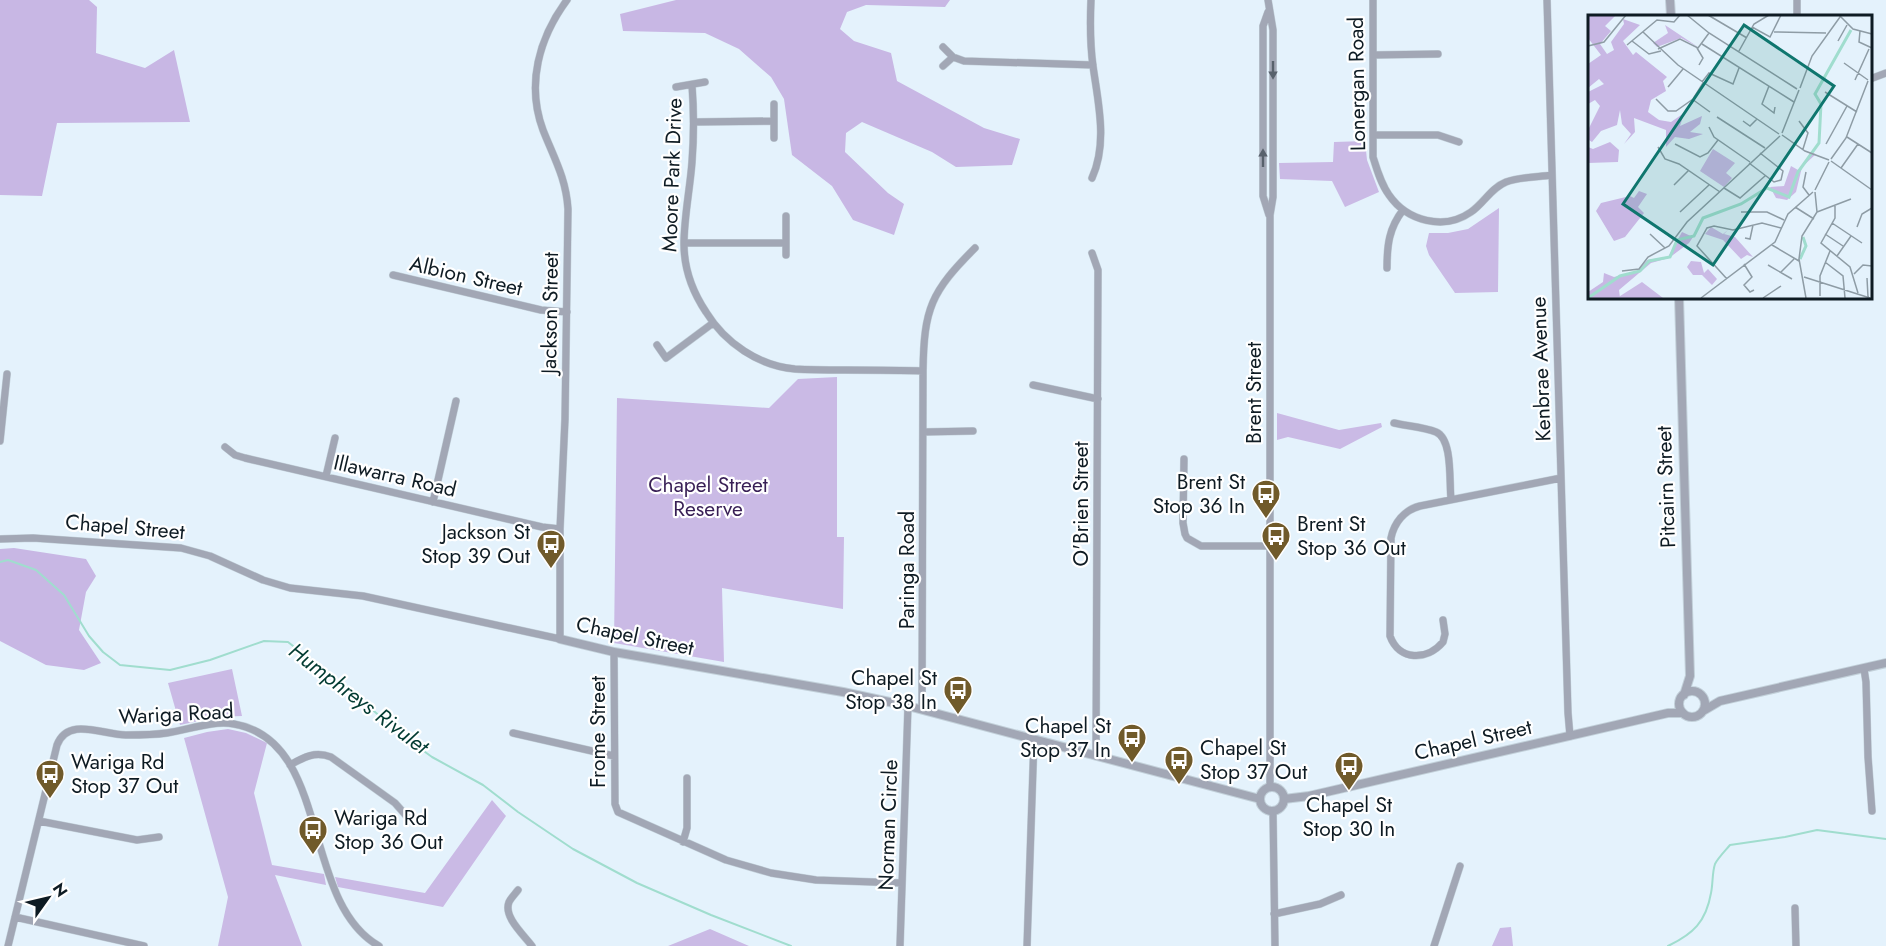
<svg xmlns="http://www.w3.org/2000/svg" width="1886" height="946" viewBox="0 0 1886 946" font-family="Jost,sans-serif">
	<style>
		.green { fill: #cabae5 }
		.forest { fill: #c8b7e4 }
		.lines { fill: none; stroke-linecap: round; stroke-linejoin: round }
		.stream { stroke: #a0ddce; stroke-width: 2 }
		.minor-casing { stroke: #c2d0d9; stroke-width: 8 }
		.tertiary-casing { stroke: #c2d0d9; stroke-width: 10 }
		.minor { stroke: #a2a7b5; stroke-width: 7 }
		.tertiary { stroke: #a2a7b5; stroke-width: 8 }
		.oneway { fill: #58616c }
		.labels { text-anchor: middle; stroke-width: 4.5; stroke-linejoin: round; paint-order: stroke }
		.street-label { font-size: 21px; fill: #0e1b23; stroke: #fff }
		.poi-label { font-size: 21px; fill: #0e1b23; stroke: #fff; text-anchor: end }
		.park-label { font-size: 21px; fill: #381f55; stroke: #fff }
		.water-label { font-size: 22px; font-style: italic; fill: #023b32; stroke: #fff }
		.inset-river { fill: none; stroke: #a0ddce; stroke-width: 3 }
		.inset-road { fill: none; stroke: #8e9ca5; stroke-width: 1.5 }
		.view { fill: #0f766e; fill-opacity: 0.15; stroke: #0f766e; stroke-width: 3 }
		.inset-edge { fill: none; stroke: #0e1b23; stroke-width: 3 }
	</style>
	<rect width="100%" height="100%" fill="#e4f2fc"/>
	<path class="green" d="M1365,141L1367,160L1379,192L1345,207L1332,181L1280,179L1279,163L1333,162L1334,142Z
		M1499,208L1498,292L1455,293L1429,255L1426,246L1429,233H1448L1468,229Z
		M837,377V537H844L843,609L722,588L724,662L614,643L617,398L769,408L798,379Z
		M1277,413L1339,430L1381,423L1382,427L1340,449L1288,437L1277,440Z
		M232,669L242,716L217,717L180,725L168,683Z
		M228,729L246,733L267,743L254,793L272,865L324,874L326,885L275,875L302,946H218L228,897L184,738L207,732Z
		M492,800L506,816L443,907L338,887L335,877L425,893Z
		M1511,927L1513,946H1492L1500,928Z
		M710,929L749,946H668Z"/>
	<path class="forest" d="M0,0H89L97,7L96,53L145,68L174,50L190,122L57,123L42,196L0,195Z
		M676,0H950L945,7L866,5L847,12L840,29L854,41L891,53L897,81L984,128L1020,139L1012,165L956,167L932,152L862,122L846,133L845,152L888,193L904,204L894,235L853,220L832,186L792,155L784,99L771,77L739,49L705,33L623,31L620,14Z
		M14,548L86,559L96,576L86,592L79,630L101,663L84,670L46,665L0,641V549Z"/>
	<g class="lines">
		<path class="stream" d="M0,562L8,560L36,570L64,595L89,636L103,652L120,665L170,670L210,660L264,641L288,642L359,698L399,733L432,757L483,785L518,812L573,849L637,883L711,915L791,946
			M1668,946C1693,934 1706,922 1711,893C1713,884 1712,873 1715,864C1718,858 1725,851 1730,845L1785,837L1817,830L1886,839"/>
		<g class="minor-casing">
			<path id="minor" d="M1091,0C1090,22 1090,44 1093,66C1098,102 1108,143 1092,178
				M1268,0L1273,30V197L1270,215V787
				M1373,0V157C1377,170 1381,184 1389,195C1407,221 1444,231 1471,212C1484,203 1491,188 1506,182C1520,177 1537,177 1552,175
				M1547,0L1568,713L1570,736
				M1797,0V16
				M1268,12L1263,26V196L1269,215
				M943,47L953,57L964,61L1093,65
				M1373,55L1438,54
				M943,66L953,57
				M1870,79L1886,73
				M692,85C694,111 694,136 692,162C690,189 684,217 684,244C684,269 692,291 706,312C725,343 759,366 795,369C812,370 829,370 845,370C871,370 897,370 923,371
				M676,87L705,82
				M774,104V138
				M694,122L774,121
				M1373,135H1438L1459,142
				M786,216V255
				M684,243H786
				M1092,253L1098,270L1096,756
				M1387,268C1387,245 1389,228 1403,210
				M393,275L541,310L567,312
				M657,345L666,358L713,323
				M1033,385L1098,399
				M1394,423C1407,426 1424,427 1436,432C1453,439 1449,482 1451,499
				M923,432L973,431
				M0,441L7,374
				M225,447L235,455L245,458L542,527L560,529
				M1184,459L1183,523L1185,534L1187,538L1201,546H1270
				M326,476L335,438
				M433,502L456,401
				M0,539L33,538L181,548L210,556L263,580L290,588L363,596L560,639V529L565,419L568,209C566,178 554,158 543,130C526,84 539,38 567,0
				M1443,620L1445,634L1443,642C1427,661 1399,661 1390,636L1391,538C1394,523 1404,510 1420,506L1561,478
				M614,652L615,804L618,812L726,860L771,873L816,880L902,883
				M1864,669L1866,682L1868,757L1872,811
				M922,709L923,371C924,308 931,292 975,248
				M513,733L614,756
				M290,765C304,757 315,751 331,757L395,803L410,820
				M1273,812L1275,946
				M39,821L137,840L159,837
				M683,842L687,828V778
				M518,890C515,894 511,898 509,902C503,917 524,935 532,946
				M1795,908L1796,946
				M1274,914L1320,904L1341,895
				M15,917L144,946
				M8,946L57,745C68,716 103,735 126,735C140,735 153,735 167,733C188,730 213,720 234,724C332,741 300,901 379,946
				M900,946L908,706
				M1027,946L1034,739
				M1434,946L1460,866"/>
		</g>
		<g class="tertiary-casing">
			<path id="tertiary" d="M1670,0L1671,16
				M1679,297L1690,676L1684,695
				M560,639L614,652L843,692L908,706L1260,799
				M1679 704a13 13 0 1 1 26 0a13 13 0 1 1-26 0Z
				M1703,711L1720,701L1886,663
				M1260 799a12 12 0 1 1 24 0a12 12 0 1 1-24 0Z
				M1284,799L1309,796L1668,713H1683"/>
		</g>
		<use href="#minor" class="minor"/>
		<use href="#tertiary" class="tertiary"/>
	</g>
	<defs><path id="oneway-solid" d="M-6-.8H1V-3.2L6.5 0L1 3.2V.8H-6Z" transform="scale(1.5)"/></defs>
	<g class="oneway">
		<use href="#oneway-solid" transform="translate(1273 70) rotate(90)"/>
		<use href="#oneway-solid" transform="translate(1263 158) rotate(-90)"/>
	</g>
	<defs>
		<g id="bus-pin" transform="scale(1.5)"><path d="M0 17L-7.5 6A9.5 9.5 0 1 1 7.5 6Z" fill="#705a2a" stroke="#fff"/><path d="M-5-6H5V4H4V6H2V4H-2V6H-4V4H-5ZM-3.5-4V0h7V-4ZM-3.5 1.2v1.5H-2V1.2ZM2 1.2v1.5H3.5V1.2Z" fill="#fff"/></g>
	</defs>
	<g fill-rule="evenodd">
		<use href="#bus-pin" x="1266" y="494"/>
		<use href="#bus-pin" x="1276" y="536"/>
		<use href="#bus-pin" x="551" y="544"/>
		<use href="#bus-pin" x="958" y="690"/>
		<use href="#bus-pin" x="1132" y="738"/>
		<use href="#bus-pin" x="1179" y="760"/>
		<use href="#bus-pin" x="1349" y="766"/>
		<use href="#bus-pin" x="50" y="774"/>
		<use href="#bus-pin" x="313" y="830"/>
	</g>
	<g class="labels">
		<g class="street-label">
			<text transform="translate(1357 84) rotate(-91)" y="7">Lonergan Road</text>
			<text transform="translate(672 175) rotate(-88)" y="7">Moore Park Drive</text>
			<text transform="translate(466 276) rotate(13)" y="7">Albion Street</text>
			<text transform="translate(550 313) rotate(-89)" y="7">Jackson Street</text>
			<text transform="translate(1541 369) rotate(-92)" y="7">Kenbrae Avenue</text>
			<text transform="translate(1254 393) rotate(-90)" y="7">Brent Street</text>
			<text transform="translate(395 476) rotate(13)" y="7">Illawarra Road</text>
			<text transform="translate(1666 487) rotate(-92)" y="7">Pitcairn Street</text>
			<text transform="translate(1081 504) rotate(-90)" y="7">O'Brien Street</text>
			<text transform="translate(125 527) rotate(5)" y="7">Chapel Street</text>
			<text transform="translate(907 570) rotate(-90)" y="7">Paringa Road</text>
			<text transform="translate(635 636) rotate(12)" y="7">Chapel Street</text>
			<text transform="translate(176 714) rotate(-3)" y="7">Wariga Road</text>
			<text transform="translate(598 732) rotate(-90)" y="7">Frome Street</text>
			<text transform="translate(1473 740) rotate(-13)" y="7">Chapel Street</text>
			<text transform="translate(888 825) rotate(-88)" y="7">Norman Circle</text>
		</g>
		<g class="poi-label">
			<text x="1245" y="489">Brent St<tspan x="1245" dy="24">Stop 36 In</tspan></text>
			<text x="1297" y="531" text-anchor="start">Brent St<tspan x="1297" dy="24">Stop 36 Out</tspan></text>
			<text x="530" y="539">Jackson St<tspan x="530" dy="24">Stop 39 Out</tspan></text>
			<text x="937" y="685">Chapel St<tspan x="937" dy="24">Stop 38 In</tspan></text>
			<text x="1111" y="733">Chapel St<tspan x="1111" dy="24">Stop 37 In</tspan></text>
			<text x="1200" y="755" text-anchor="start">Chapel St<tspan x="1200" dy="24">Stop 37 Out</tspan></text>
			<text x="71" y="769" text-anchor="start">Wariga Rd<tspan x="71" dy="24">Stop 37 Out</tspan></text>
			<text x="1349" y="812" text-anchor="middle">Chapel St<tspan x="1349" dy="24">Stop 30 In</tspan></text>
			<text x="334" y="825" text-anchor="start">Wariga Rd<tspan x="334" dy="24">Stop 36 Out</tspan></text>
		</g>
		<g class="park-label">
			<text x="708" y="492">Chapel Street<tspan x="708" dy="24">Reserve</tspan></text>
		</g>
		<g class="water-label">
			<text transform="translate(359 698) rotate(37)" y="8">Humphreys Rivulet</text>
		</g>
	</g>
	<g transform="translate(1588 15)">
		<rect width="284" height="284" fill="#e4f2fc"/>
		<path d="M77,10L110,32L93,23L69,32L65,28L80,18ZM125,134L147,148L138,158L144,163L136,172L112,156ZM224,138L228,139L214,152L208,177L199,185L188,183L182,172L196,171L203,151L210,155ZM123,212L135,219L140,215L136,219L147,222L165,242L159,240L153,244L135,225L117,219ZM103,246L113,247L116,258L120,254L129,264L124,270L114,260H105L99,252ZM54,267L75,283H29Z" fill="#cabae5"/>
		<path d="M0,0H28L17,11L23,16L12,29L19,39L26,35L23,27L36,9L35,4L52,10L35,26L45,40L48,37L79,62L75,66L78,76L63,85L60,97L71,105L83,107L96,98L92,111L114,101L112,109L102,117L115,119L101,124L87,122L78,132V115L46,103L47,117L36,129L43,119L34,109L32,95L29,110L13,116L4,127L1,125L0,115L12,91L7,85L0,89V77L16,69L11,64L0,73V49L13,40L0,23ZM22,127L31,135L30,147L0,148V132L5,134ZM51,176L59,179L50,192L56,198L37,222L26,226L8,196L13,188L42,181L46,183ZM94,217L105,222L101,228L81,243L63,248L31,275L32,283H0V277L15,267L16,258L26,262L49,256L59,245L80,242Z" fill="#c8b7e4"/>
		<path class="inset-river" d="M212,244L218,231L215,222M0,283L32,261L52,256L61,246L82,242L89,225L106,221L115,203L153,189L179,173L201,182L210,157L231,128L233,89L227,79L263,15"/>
		<path class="inset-road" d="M99,0L121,18L209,74M120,0L159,23M251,0L265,14L284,19M164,12L182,22L193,0M272,16L271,27L284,33M55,17L90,50L191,119M186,17L238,18M44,26L61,39L73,36M250,26L259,10M114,29L206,87M39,30L69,5L86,7L92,0M0,31L16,27L38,0M109,33L115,43L111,50M70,34L92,24L110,33L121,18M151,36L166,9L181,0M256,48L280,65M267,65L281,34M114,67L121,58L145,69L151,53M181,71L174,89L186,98L187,92M80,72L95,54M212,73L224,41L252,2M237,77L269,97M68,84L80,96H88L105,84L115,68M104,84L122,97M129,102L177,133M155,106L162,111L169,104M211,106L220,118L215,134M121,112L126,122L162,147M194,118L211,75M194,120L217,136L241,145M259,122L284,138M87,129L112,142L120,138L130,125M238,129L259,91M70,132L77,144L91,149L132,177M243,144L258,123L280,66M243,146L284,175M161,148L186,167L193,165L195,156L172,138M253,153L270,129M218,157L215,172L221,180M86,170L101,155M136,173L152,183L177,161M227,175L241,147M247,191V203L233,228L262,252L270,278M207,192L226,204M92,197L121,170M153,197H179L196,205M229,197L263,184M244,208L274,228M269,212L274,199L284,193M71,213L86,225M62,219L77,233M237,219L255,231M157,223L162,224L165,210M184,230L211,246M249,241L263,221M237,247L255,261L257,283M156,249L164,262L156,270L162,277L166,275M180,250L204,264M34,256L51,254L60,242L81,231L99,207L192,121M193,257L206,244M266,259L275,250L284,251M216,262L282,283M279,263L280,282M139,264L109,231L119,213L126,211L145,215L174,208L193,213M232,281V261L242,236M113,283L187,227L200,199L225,177M175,283L193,271M218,283L211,244L214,221L229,197L227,177"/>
		<path class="view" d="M156,10L246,71L125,250L35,189Z"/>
		<rect width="284" height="284" class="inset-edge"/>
	</g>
	<g transform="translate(48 898) rotate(56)" stroke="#ffffff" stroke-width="4.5" paint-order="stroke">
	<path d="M0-4.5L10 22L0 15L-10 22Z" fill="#0e1b23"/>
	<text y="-9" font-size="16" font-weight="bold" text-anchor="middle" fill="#0e1b23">N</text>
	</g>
</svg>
